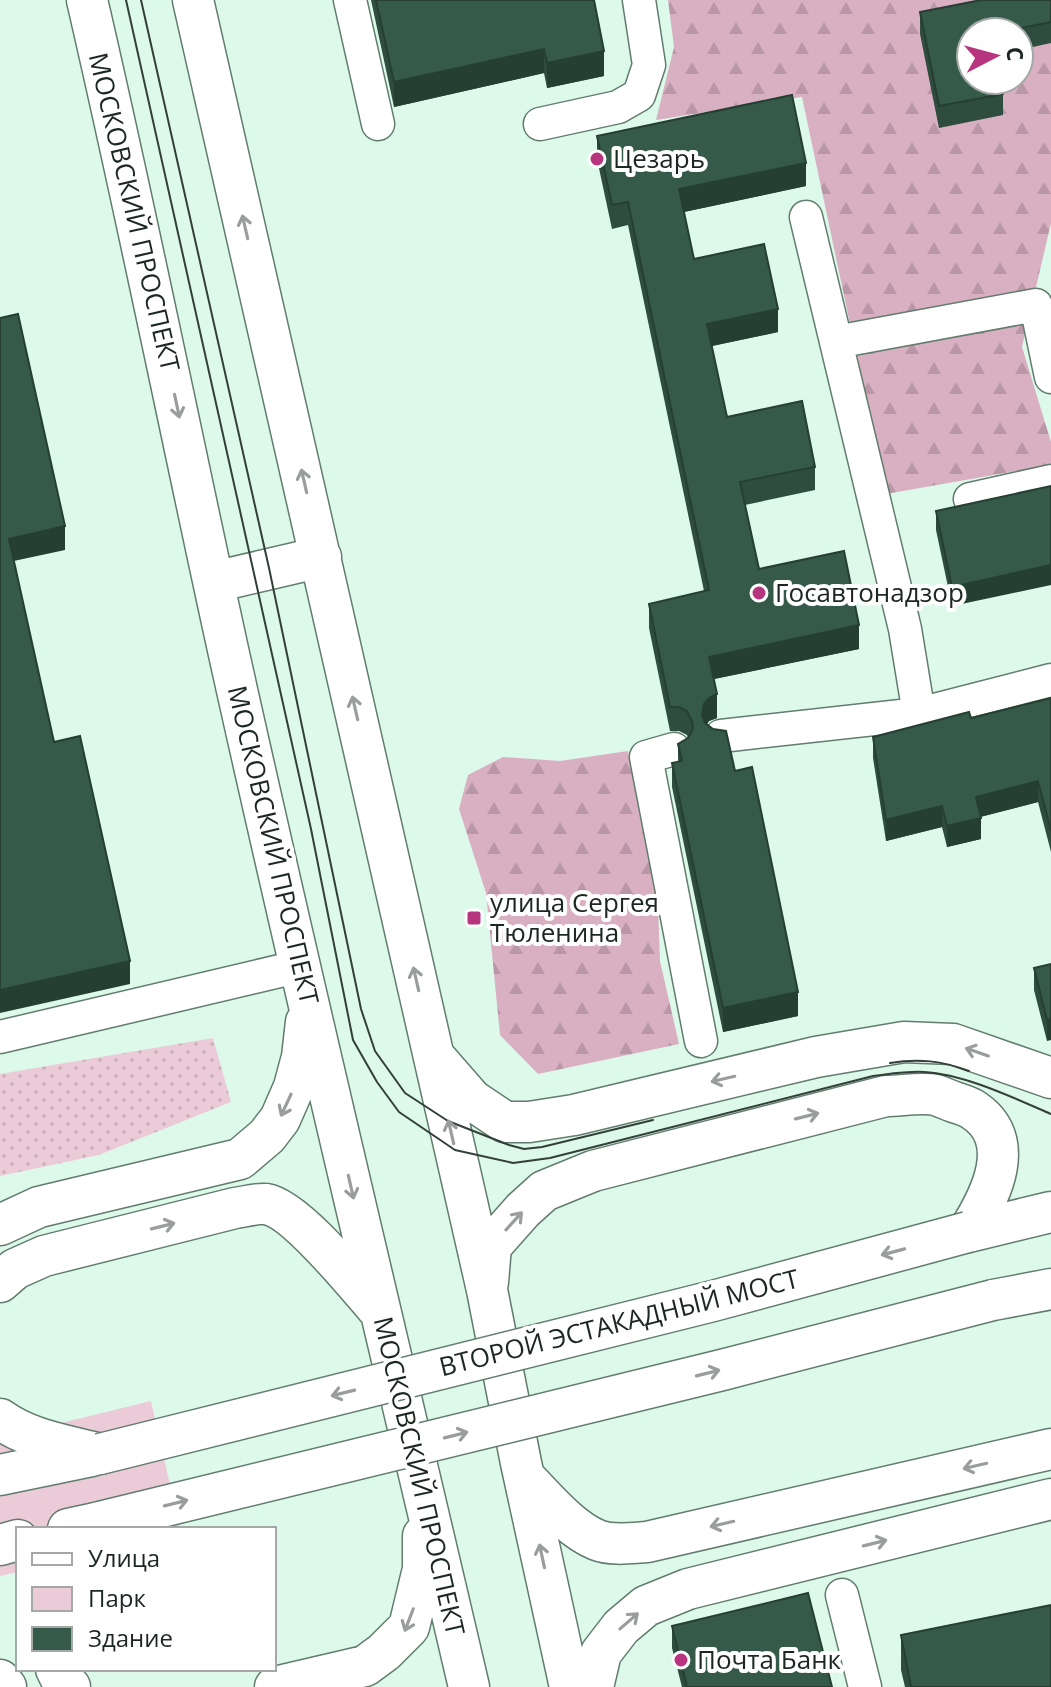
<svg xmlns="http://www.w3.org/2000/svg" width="1051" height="1687" viewBox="0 0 1051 1687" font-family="'Open Sans',sans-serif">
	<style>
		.grass { fill: url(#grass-dots) }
		.forest { fill: url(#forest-firs); fill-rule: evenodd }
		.green { fill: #eccbd9 }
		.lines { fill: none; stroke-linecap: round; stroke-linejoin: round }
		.minor-casing { stroke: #627c6e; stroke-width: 35 }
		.major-casing { stroke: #627c6e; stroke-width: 43 }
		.minor { stroke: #fff; stroke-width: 32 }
		.major { stroke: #fff; stroke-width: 40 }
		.tram { stroke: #333f39; stroke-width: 2 }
		.major-bridge-casing { stroke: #627c6e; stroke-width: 43; stroke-linecap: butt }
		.major-bridge { stroke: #fff; stroke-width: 40 }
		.wall { fill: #2e4d3f }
		.shaded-wall { fill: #263f33 }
		.building { fill: #365a49; stroke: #263f33; stroke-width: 2 }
		.oneway { stroke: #999e9c }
		.poi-dot { fill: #b7357e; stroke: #fefefe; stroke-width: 3 }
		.labels { text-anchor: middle; stroke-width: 8; stroke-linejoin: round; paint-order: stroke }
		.poi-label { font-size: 26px; fill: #1d2722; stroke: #fefefe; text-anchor: start }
		.street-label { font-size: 26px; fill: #1d2722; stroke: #fefefe }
	</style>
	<defs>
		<pattern id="grass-dots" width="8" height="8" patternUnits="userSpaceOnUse" patternTransform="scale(2)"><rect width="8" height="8" fill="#eccbd9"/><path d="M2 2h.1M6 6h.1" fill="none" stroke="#caaeba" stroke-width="1.8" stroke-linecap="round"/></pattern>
		<pattern id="forest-firs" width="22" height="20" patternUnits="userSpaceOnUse" patternTransform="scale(2)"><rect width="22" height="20" fill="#d9b0c2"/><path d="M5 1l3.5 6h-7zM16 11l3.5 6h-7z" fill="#ba97a6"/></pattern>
	</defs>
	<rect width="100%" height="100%" fill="#dcf9ea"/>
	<path class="grass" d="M213,1038L231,1102L99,1155L0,1176V1074Z"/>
	<path class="forest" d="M668,0H1051V223L1022,347L1051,442V465L886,494L802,97L656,120L674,47ZM971,32H1019V80H971Z
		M628,751L657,877L660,961L679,1044L538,1074L500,1035L486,893L459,809L468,775L503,757L560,761Z"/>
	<path class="green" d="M151,1401L180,1529H18V1572L0,1576V1438Z"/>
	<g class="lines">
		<g class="minor-casing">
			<path id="minor" d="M350,0L378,124
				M540,124L618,107L639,95L649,65L639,0
				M806,217L905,629L919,714
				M836,342L1036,305L1051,377
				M970,499L1051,481
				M721,736L919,714L1051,680
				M674,749L646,757L701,1041
				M0,1037L301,966
				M842,1595L865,1687"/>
		</g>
		<g class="major-casing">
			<path id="major" d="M87,0C137,215 180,430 227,645C304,994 388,1340 469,1687
				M193,0L487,1290L521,1463L570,1687
				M214,582L321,557
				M438,1061L472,1100L505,1122H529L574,1115L816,1057L904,1042L953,1044L1051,1078
				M0,1225L39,1207L240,1159L267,1136L280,1119L294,1087L302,1057L306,1022
				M968,1232L1051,1212
				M0,1282L15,1269L44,1256L235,1208C244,1207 257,1203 266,1204C296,1209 355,1283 376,1307
				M488,1282L491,1246L523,1210L544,1191L593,1171L886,1096C901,1096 921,1092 936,1095C942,1097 948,1100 954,1102C960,1104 967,1106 972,1109C1020,1139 991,1196 968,1232
				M993,1300L1051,1289
				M0,1419C29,1440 66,1445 100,1454
				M0,1475L92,1456
				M525,1478C546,1499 570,1529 597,1540C612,1546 631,1543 647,1542L1051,1449
				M68,1529L100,1522
				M0,1545L18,1540
				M56,1669L60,1677L70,1687
				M0,1680L6,1687
				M275,1687L365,1666L384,1652L409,1627L423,1569V1536
				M593,1687L601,1653L621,1627L646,1606L688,1589L1051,1499"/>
		</g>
		<use href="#minor" class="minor"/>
		<use href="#major" class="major"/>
		<path class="tram" d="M126,0L311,829L353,1040L377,1082L399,1112L455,1150L513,1163L550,1158L873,1076C890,1074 907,1071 924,1072C964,1074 1014,1098 1051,1114
			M141,0L269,568L361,1009L375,1051L405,1093L448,1121L509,1145L524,1149L542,1147L653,1120
			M890,1063C919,1058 942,1061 969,1071"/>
		<g class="major-bridge-casing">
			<path id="major-bridge" d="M100,1454L713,1301L968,1232
				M100,1522L722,1370L993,1300"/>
		</g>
		<use href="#major-bridge" class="major-bridge"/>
	</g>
	<path class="wall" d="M371,0H594L604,76L547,88L544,73L394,107Z
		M976,0H1051V43L1019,50V32H971L1003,94V115L939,128L920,34V12L976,1Z
		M597,136L806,186L684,212L694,259L778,332L712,346L727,417L815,467V490L745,505L759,569L859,649L714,679L717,718L709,721L707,724L798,1016L723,1032L672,787V763L678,762V744L688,738L687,735L679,731H670L649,628V604L704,591L628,225L612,229L597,159Z
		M1051,486L952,606L936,530V511Z
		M1051,698V852L1038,802L980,817L981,839L947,847L942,827L886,841L873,758V737L971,718Z
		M1051,964L1047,1041L1034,990V968Z
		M672,1626L832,1687H682L672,1648Z
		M901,1635L1051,1687H905L901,1670Z"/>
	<path class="shaded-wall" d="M544,49V73L394,107V82Z
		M604,51V76L547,88V63Z
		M806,163V186L679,213V189Z
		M778,309V332L707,347V324Z
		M65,526V550L9,562V539Z
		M1051,565V585L952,606V587Z
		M859,625V649L709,680V657Z
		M717,694V718L709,721L704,728L702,715L704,704L709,698Z
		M1038,781V802L976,818V797Z
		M942,806V827L886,841V820Z
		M981,818V839L947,847V826Z
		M130,961V984L0,1013V990Z
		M798,992V1016L723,1032V1008Z
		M1051,1019V1040L1047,1041V1020Z"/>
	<path class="building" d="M376,0H594L604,51L547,63L544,49L394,82Z
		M981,0H1051V22L1002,32H971V80H1000L1003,94L939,106L920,12Z
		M792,95L806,163L679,189L694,259L764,244L778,309L707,324L727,417L802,401L815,467L740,482L759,569L844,551L859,625L709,657L717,694L709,698L704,704L702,715L705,723L713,729L726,731L735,771L752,767L798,992L723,1008L672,763L682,761L678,744L688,738L693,729L692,721L687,711L679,707H670L649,604L709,590L628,202L612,205L597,136Z
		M18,314L65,526L9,539L54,742L80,736L130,961L0,990V318Z
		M1051,486V565L952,587L936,511Z
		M1051,698V831L1038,781L976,797L981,818L947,826L942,806L886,820L873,737L969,712L971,718Z
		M1051,964V1019L1047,1020L1034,968Z
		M808,1593L832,1687H687L672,1626Z
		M1051,1605V1687H911L901,1635Z"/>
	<defs><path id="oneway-shaft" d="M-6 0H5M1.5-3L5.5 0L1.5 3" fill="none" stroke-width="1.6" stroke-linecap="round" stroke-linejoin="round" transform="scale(2)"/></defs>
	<g class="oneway">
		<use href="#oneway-shaft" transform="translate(245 227) rotate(-103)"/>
		<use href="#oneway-shaft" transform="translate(177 406) rotate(78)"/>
		<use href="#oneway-shaft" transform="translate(304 481) rotate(-103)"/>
		<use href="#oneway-shaft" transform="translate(355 708) rotate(-103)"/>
		<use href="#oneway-shaft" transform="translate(416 979) rotate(-103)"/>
		<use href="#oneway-shaft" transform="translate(977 1052) rotate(-161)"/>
		<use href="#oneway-shaft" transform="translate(723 1079) rotate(167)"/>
		<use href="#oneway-shaft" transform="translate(286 1105) rotate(115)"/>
		<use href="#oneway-shaft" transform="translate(807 1116) rotate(-14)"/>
		<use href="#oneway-shaft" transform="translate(451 1132) rotate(-103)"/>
		<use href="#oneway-shaft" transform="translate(351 1187) rotate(77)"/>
		<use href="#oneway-shaft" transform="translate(514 1221) rotate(-48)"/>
		<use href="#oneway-shaft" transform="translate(163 1226) rotate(-14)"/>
		<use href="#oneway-shaft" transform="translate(893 1252) rotate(165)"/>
		<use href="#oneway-shaft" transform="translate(708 1373) rotate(-14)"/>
		<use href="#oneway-shaft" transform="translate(343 1393) rotate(166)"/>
		<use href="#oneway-shaft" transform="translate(456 1435) rotate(-14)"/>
		<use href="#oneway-shaft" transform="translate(975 1466) rotate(167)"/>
		<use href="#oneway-shaft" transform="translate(176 1503) rotate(-14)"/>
		<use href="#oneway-shaft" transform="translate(722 1524) rotate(167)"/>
		<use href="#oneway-shaft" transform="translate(875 1543) rotate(-14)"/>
		<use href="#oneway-shaft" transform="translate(542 1556) rotate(-102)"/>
		<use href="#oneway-shaft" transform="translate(409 1620) rotate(111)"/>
		<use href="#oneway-shaft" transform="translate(629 1621) rotate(-41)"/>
	</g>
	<g class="poi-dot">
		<circle cx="597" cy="159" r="8"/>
		<circle cx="759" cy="593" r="8"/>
		<rect x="466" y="910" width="16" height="16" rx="4"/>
		<circle cx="681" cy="1660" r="8"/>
	</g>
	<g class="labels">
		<g class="poi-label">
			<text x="613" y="168">Цезарь</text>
			<text x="775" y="602">Госавтонадзор</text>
			<text x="490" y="912">улица Сергея<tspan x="490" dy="30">Тюленина</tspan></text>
			<text x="697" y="1669">Почта Банк</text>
		</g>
		<g class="street-label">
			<text transform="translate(134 212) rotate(77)" y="9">МОСКОВСКИЙ ПРОСПЕКТ</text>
			<text transform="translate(273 845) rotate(77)" y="9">МОСКОВСКИЙ ПРОСПЕКТ</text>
			<text transform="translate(619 1323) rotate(-14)" y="9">ВТОРОЙ ЭСТАКАДНЫЙ МОСТ</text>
			<text transform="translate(419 1476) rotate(77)" y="9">МОСКОВСКИЙ ПРОСПЕКТ</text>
		</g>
	</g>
	<rect x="16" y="1527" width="260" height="144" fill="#fefefe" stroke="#a4a8a6" stroke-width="2"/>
	<rect x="32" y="1553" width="40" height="12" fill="#ffffff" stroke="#a4a8a6" stroke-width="2"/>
	<text x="88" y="1567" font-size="24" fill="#1d2722">Улица</text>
	<rect x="32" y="1587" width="40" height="24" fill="#eccbd9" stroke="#a4a8a6" stroke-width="2"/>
	<text x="88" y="1607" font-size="24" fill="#1d2722">Парк</text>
	<rect x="32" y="1627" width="40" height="24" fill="#365a49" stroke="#a4a8a6" stroke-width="2"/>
	<text x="88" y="1647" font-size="24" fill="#1d2722">Здание</text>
	<g transform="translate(995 56) rotate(84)"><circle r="38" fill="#fefefe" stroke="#a4a8a6" stroke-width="2"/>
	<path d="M0-6L14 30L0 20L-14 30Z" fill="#b7357e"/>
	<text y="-12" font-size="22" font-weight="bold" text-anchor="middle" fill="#1d2722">С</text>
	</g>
</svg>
